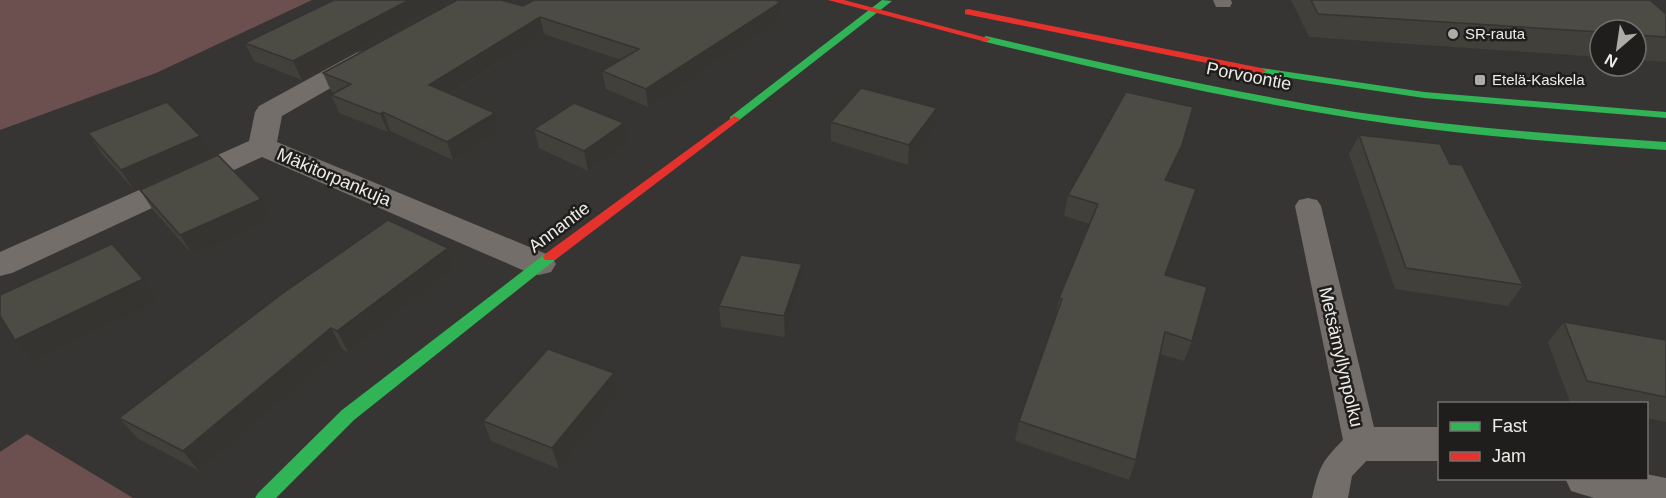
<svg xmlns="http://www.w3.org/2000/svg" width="1666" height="498" viewBox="0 0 1666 498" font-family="Helvetica,sans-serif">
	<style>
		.green { fill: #6c4f4f }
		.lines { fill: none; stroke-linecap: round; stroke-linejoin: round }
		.lane { fill: #736e6a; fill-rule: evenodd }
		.street { fill: #736e6a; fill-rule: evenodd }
		.fast { fill: #30b455; fill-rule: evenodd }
		.jam { fill: #e5322d; fill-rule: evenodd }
		.wall { fill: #41403a }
		.shaded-wall { fill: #353430 }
		.building { fill: #4c4b44; stroke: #353430; stroke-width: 1.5 }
		.poi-dot { fill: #aeaca9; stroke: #1f1e1c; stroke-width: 2 }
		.labels { text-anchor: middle; stroke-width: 5; stroke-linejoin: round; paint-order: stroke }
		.far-poi-label { font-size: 15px; fill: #eeece9; stroke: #1f1e1c; text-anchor: start }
		.street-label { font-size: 18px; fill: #eeece9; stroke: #1f1e1c }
	</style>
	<rect width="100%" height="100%" fill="#373533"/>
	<path class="green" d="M0,0H312L156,73L0,130Z
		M27,434L133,498H0V452Z"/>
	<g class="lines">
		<path class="lane" d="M1213,0H1231L1232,3L1230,7H1216Z
			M1308,198L1317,200L1321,206L1378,444L1373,454L1352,476L1348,498H1312C1319,468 1321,462 1343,440L1295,206L1299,200Z"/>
		<path class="street" d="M365,50L374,53L378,58L374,63L282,116L277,142L551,256L556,264L551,272L539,275L527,272L262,157L12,273L0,276V252L249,141L255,112L259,106L356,53Z
			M1361,427H1440V461H1361L1347,456L1341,444L1347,432Z
			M1646,474L1666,478V498H1594L1571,491L1565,478H1646Z"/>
		<path class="fast" d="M882,0L892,1L738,121H730V117Z
			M986,36C1108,65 1231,92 1355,112C1458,127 1562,135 1666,142V150C1574,143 1482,137 1391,124C1253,104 1117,74 982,41L981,39Z
			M1261,68L1424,92L1666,112V118L1424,98L1257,73V69Z
			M550,252L555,254L557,257L555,260L354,420L276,498H255L258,493L342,410L545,254Z"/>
		<path class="jam" d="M828,0H844L991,39L986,42Z
			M968,9L1261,68L1266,71L1261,74L965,14V10Z
			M734,116L740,119L738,121L555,260H545L543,257L545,254Z"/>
	</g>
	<path class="wall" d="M448,0L302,80L254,61L245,43Z
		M1291,0H1650L1666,14V62L1636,60V30H1600V57L1309,37Z
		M781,2V19L648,107L606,89L602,71L621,60L544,34L450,94L495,113L501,131L453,160L390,131L388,132L339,113L331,95L335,93L331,91L323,73L523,6Z
		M937,108L935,128L908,165L831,141V122Z
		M534,129L628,143L588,171L539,148Z
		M88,133L211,156L134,190L101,153Z
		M1359,135L1523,285L1508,306L1395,289L1349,154Z
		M1175,165L1168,181L1165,275L1192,341L1184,361L1160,354L1136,460L1129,480L1015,441L1019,421L1055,319L1059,298L1090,224L1064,216L1068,195Z
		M140,190L261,199L271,220L193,255L153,210Z
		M448,248L455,268L348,352L342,349L199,471L137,438L119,418Z
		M802,285L785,337L721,327L719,306Z
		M1564,322L1666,340V422L1647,418V404H1577L1570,402L1548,342Z
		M614,373L619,394L559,469L491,441L483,421Z"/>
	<path class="shaded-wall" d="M409,0H448L302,80L293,61Z
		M781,2V19L648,107L646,89Z
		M540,17L544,34L435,103L429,85Z
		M937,108L935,128L908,165L909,145Z
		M383,112L390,131L388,132L380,114Z
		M495,113L501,131L453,160L447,142Z
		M624,123L628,143L588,171L584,151Z
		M200,136L211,156L134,190L121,170Z
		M1182,145L1175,165L1159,201L1165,180Z
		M261,199L271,220L193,255L180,235Z
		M448,248L455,268L348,352L337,331Z
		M802,264V285L785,337L784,316Z
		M143,279L157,300L33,361L15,340Z
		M331,328L342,349L199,471L183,451Z
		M614,373L619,394L559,469L552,448Z"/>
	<path class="building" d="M334,0H409L293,61L245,43Z
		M457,0H501L523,6L534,0H774L781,2L646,89L602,71L639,49L540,17L429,85L495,113L447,142L383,112L380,114L331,95L351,84L323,73Z
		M1311,0H1650L1666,14V37L1636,35V30H1600V32L1318,14Z
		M861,88L937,108L909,145L831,122Z
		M1126,92L1193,107L1182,145L1165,180L1196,189L1165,275L1207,287L1192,341L1165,332L1136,460L1019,421L1062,299L1059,298L1098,204L1068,195Z
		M167,102L200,136L121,170L88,133Z
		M574,103L624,123L584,151L534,129Z
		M1359,135L1440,144L1450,164L1462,165L1523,285L1406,268Z
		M218,155L261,199L180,235L140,190Z
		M388,220L448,248L337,331L331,328L183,451L119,418L283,293Z
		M112,244L143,279L15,340L0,316V295Z
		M741,255L802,264L784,316L719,306Z
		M1564,322L1666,340V397L1587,381Z
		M548,349L614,373L552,448L483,421Z"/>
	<g class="poi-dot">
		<circle cx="1453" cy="34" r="6"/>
		<rect x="1474" y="74" width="12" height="12" rx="3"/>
	</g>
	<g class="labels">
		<g class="far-poi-label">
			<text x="1465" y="39">SR-rauta</text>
			<text x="1492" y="85">Etelä-Kaskela</text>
		</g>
		<g class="street-label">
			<text transform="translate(1249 76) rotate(11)" y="6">Porvoontie</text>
			<text transform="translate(334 177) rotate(23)" y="6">Mäkitorpankuja</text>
			<text transform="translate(559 227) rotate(-37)" y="6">Annantie</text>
			<text transform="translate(1341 357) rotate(77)" y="6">Metsämyllynpolku</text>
		</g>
	</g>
	<rect x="1438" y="402" width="210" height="78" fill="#1f1e1c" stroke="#72706e" stroke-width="1.5"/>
	<rect x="1450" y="422" width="30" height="9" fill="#30b455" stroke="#72706e" stroke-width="1.5"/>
	<text x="1492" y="432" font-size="18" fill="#eeece9">Fast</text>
	<rect x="1450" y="452" width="30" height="9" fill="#e5322d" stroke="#72706e" stroke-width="1.5"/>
	<text x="1492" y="462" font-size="18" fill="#eeece9">Jam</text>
	<g transform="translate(1618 48) rotate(209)"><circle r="28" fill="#1f1e1c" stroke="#72706e" stroke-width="1.5"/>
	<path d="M0-4.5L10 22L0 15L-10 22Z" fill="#aeaca9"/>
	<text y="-9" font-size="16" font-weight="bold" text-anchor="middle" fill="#eeece9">N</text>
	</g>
</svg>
